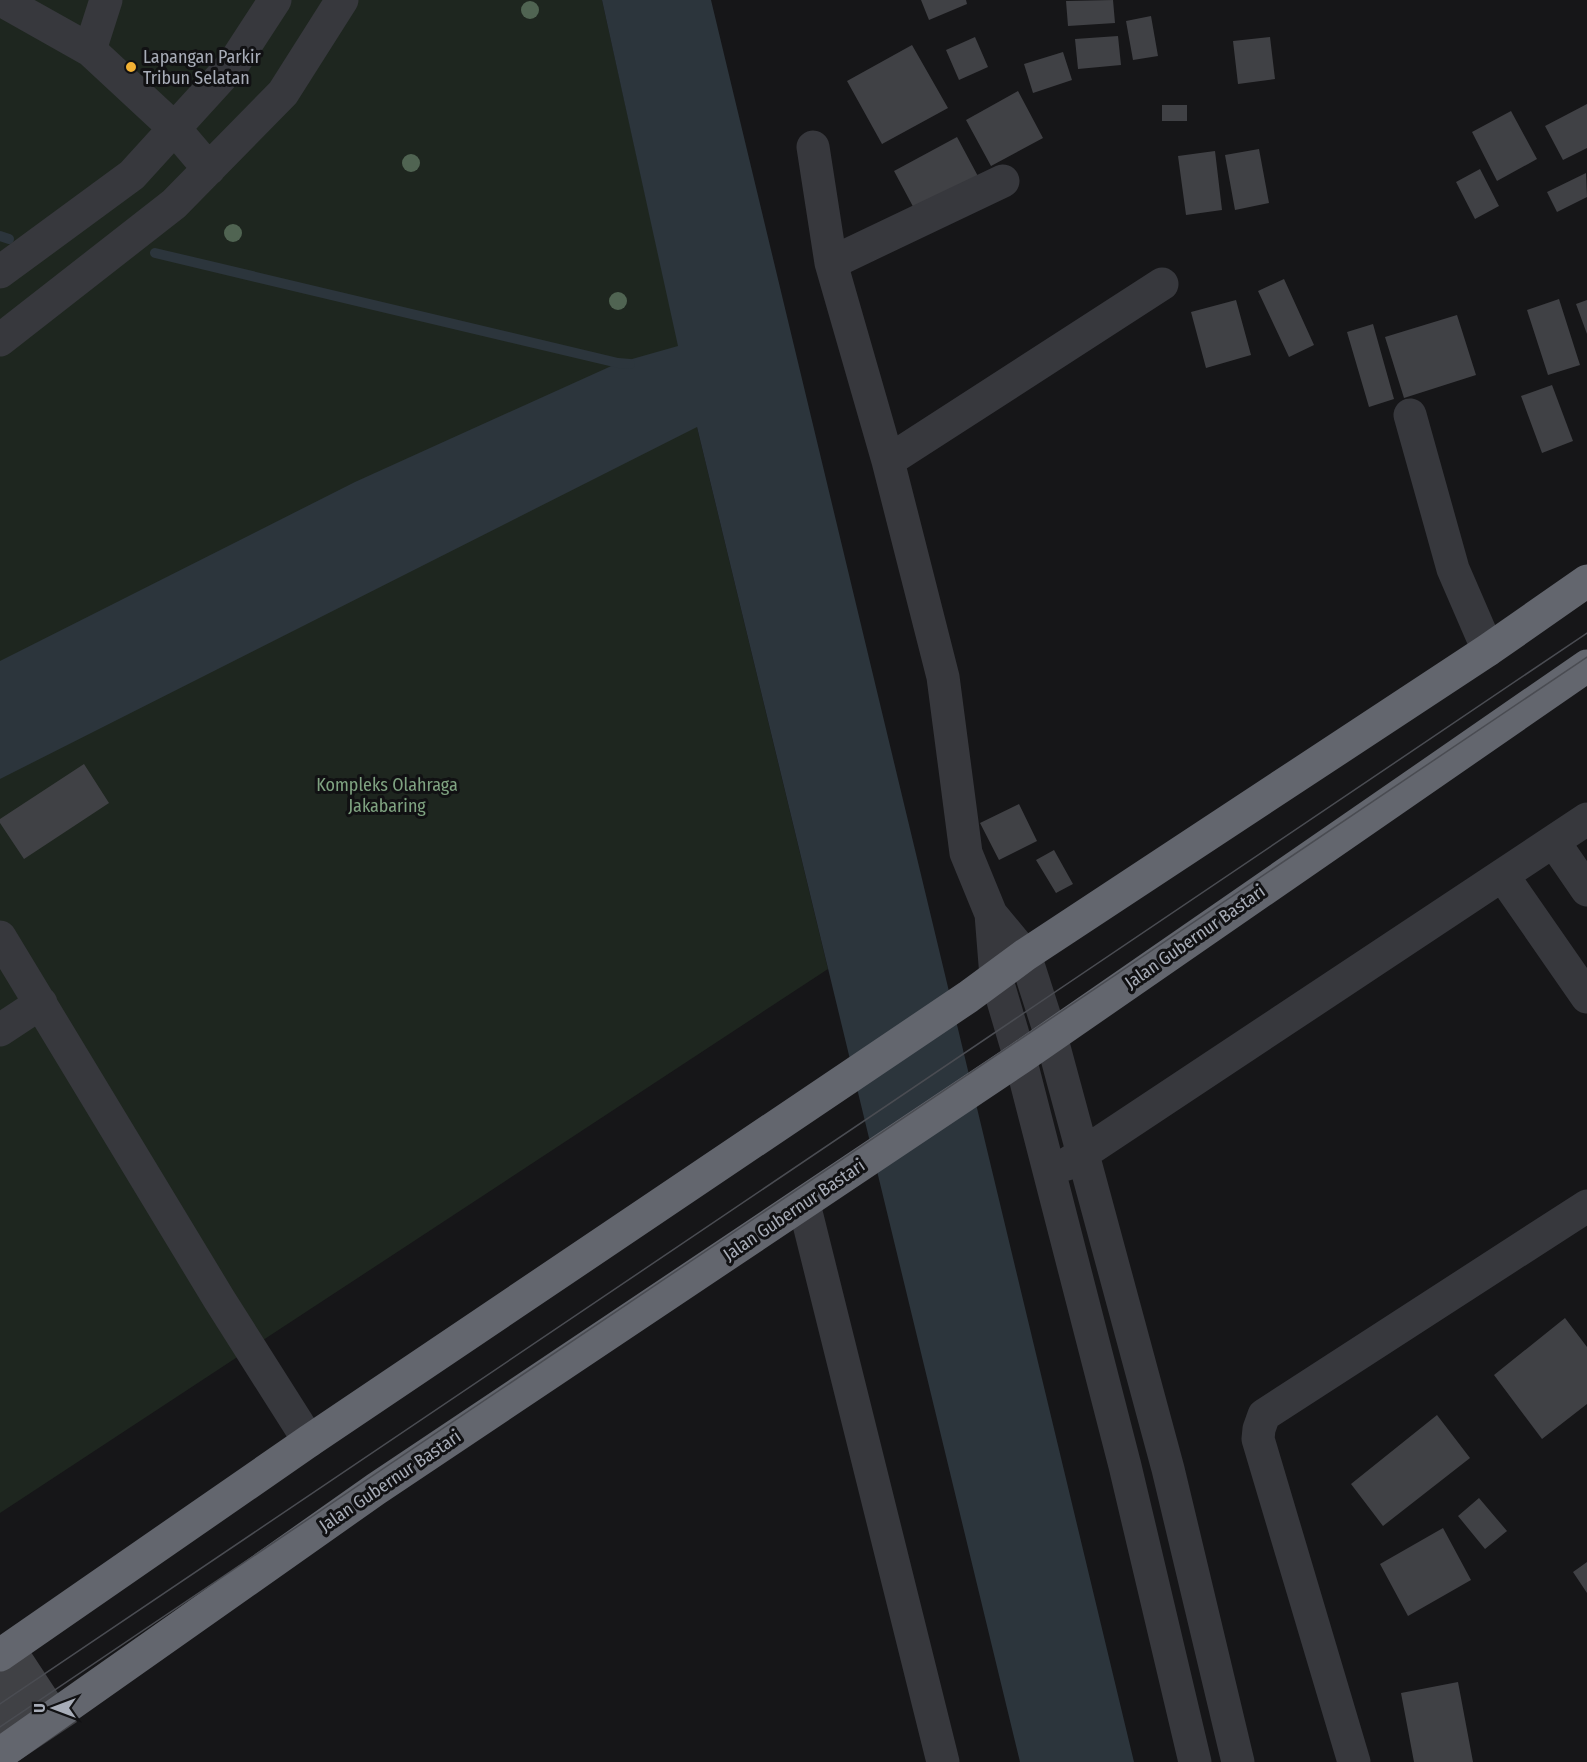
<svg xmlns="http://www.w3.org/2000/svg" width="1587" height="1762" viewBox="0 0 1587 1762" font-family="'Fira Sans Condensed',sans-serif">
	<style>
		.green { fill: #1e261f }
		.water { fill: #2c353c }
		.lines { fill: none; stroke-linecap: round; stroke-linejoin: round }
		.stream { stroke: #2c353c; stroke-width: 10 }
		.building { fill: #404145 }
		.minor { stroke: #37383d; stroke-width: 33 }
		.highway { stroke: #63666e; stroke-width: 33 }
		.tram { stroke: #4a4c52; stroke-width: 1.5 }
		.tree { fill: #506452 }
		.poi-dot { fill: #f2b134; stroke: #111113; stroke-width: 2 }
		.labels { text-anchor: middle; stroke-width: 6; stroke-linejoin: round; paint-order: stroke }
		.poi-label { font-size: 18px; fill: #a8adb8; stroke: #111113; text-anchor: start }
		.park-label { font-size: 18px; fill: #7fa381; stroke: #111113 }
		.street-label { font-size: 18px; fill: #a8adb8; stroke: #111113 }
	</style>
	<rect width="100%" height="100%" fill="#161618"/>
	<path class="green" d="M0,0H602L697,427L828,969L0,1513Z"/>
	<path class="water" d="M602,0H711L1134,1762H1020L697,427L0,779V661L355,482L618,363L678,346Z"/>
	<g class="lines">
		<path class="stream" d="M0,236L9,239
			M155,253L618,363L630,364"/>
	</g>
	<path class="building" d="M921,0H966L967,4L929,20Z
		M1113,0L1115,23L1068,26L1066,1Z
		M1151,16L1158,56L1133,60L1126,21Z
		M1118,36L1121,65L1078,69L1075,39Z
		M975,37L988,67L959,80L946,50Z
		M1270,37L1275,79L1238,84L1233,41Z
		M912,45L948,108L882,144L847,81Z
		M1063,52L1072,80L1033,93L1024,64Z
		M1018,91L1043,138L991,166L966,120Z
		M1587,104V148L1563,160L1545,126Z
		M1162,105H1187V121H1162Z
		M1511,111L1537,159L1497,181L1472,132Z
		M957,137L980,180L917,214L894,171Z
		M1259,149L1269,203L1235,210L1225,155Z
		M1215,151L1222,210L1186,215L1178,156Z
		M1480,169L1499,206L1475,219L1456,182Z
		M1586,173L1587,197L1557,212L1547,192Z
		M1284,279L1314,345L1289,357L1258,291Z
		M1559,299L1580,365L1548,375L1527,310Z
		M1236,300L1251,355L1206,368L1191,312Z
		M1587,300V334L1576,304Z
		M1457,315L1476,375L1404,398L1385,337Z
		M1373,324L1394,399L1369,407L1347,332Z
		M1552,385L1573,441L1542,453L1521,396Z
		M84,764L109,803L24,859L0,823V819Z
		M1019,804L1037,841L999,860L980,823Z
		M1054,850L1073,884L1056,893L1036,860Z
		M1565,1318L1587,1347V1404L1542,1439L1494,1375Z
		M1437,1415L1470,1458L1383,1526L1351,1484Z
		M1479,1498L1507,1531L1485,1549L1458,1516Z
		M1443,1528L1471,1580L1408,1616L1380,1564Z
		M1587,1562V1593L1573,1572Z
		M23,1640L77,1722L17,1762H0V1655Z
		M1458,1682L1473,1762H1414L1401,1693Z"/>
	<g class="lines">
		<path class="minor" d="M1,0L90,50L106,0
			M90,50L174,128L209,169
			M813,147L831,263L888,461
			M831,263L1003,181
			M0,272L132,175L234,63L275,0
			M1162,284L888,461L943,677L966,853L991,914L1025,955L1051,1036L1168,1469L1238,1762
			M0,340L174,204L283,93L342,0
			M1410,415L1453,569L1488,650
			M1554,842L1587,890
			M1503,876L1587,997
			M991,914L996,977L1020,1058L1125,1466L1195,1762
			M0,937L219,1299L309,1441
			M0,1030L41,1003
			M1067,1164L1587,819
			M804,1204L943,1762
			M1354,1762L1258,1439L1259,1429L1264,1415L1587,1206"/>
		<path class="highway" d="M0,1655L309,1441L968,997L1025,955L1488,650L1587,581
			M0,1754L376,1489L1020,1058L1587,666"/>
		<path class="tram" d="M0,1704L1587,633
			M0,1727L1587,657"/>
	</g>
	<g class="tree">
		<circle cx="530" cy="10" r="9"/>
		<circle cx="411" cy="163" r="9"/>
		<circle cx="233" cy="233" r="9"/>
		<circle cx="618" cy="301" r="9"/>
	</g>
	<circle class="poi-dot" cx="131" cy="67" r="6"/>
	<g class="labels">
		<g class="poi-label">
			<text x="143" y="63">Lapangan Parkir<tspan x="143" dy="21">Tribun Selatan</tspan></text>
		</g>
		<g class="park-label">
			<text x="387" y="791">Kompleks Olahraga<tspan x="387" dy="21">Jakabaring</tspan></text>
		</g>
		<g class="street-label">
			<text transform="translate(1195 937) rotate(-35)" y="6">Jalan Gubernur Bastari</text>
			<text transform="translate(794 1210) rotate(-34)" y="6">Jalan Gubernur Bastari</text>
			<text transform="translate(390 1481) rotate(-34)" y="6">Jalan Gubernur Bastari</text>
		</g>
	</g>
	<g transform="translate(54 1708) rotate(270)" stroke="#111113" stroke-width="4.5" paint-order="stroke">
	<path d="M0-4.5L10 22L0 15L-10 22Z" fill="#a8adb8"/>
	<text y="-9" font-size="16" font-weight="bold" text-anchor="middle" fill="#a8adb8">U</text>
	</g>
</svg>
